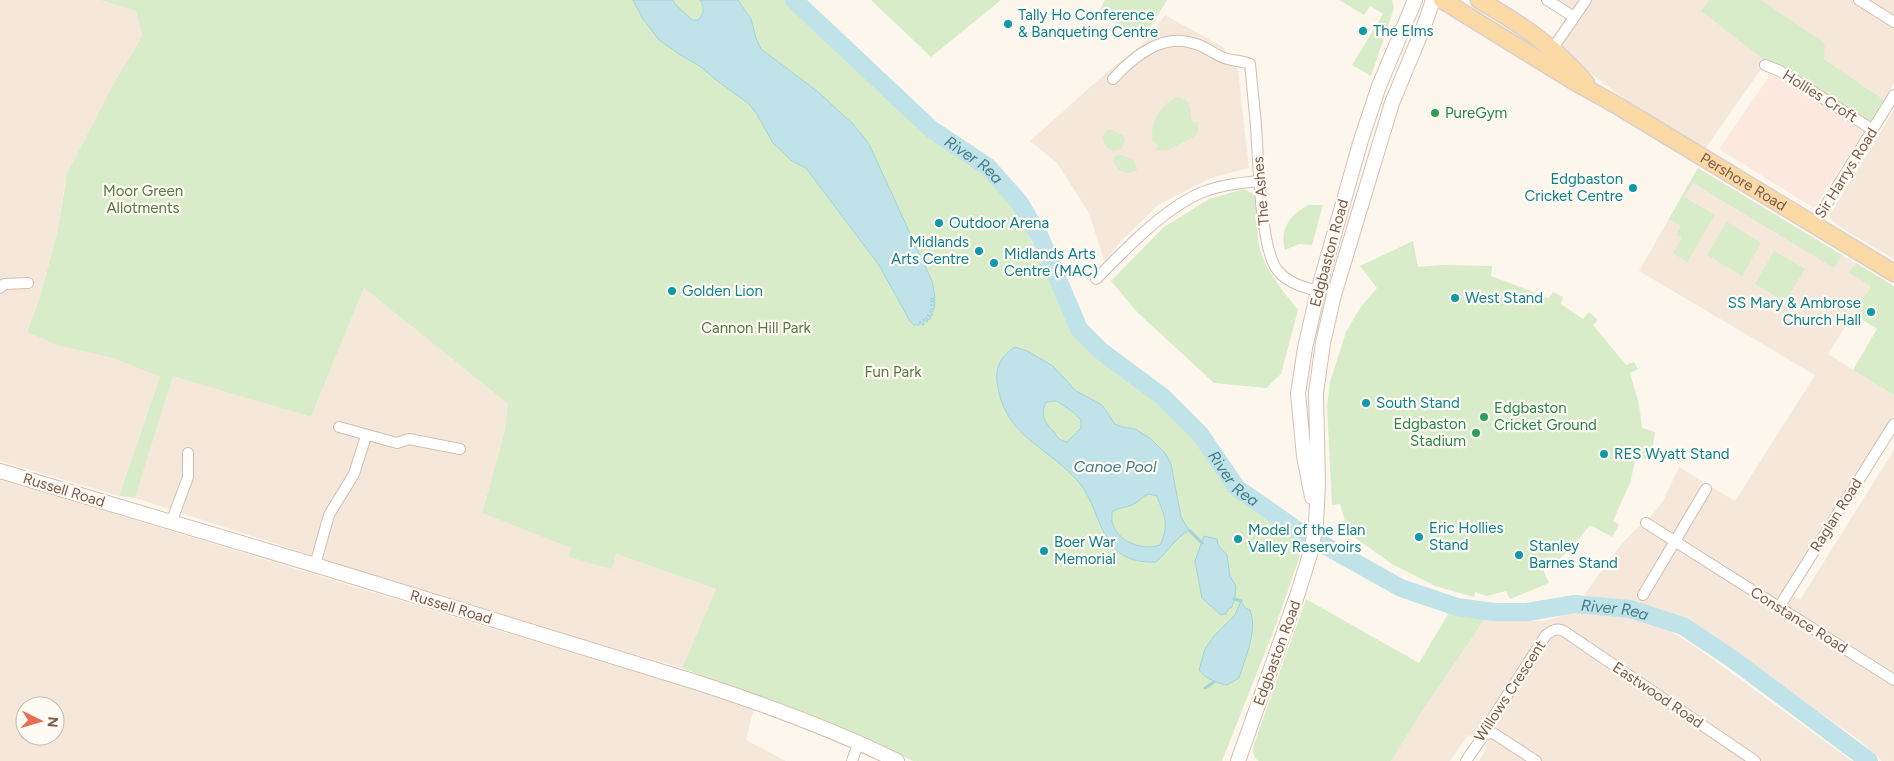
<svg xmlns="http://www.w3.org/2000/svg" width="1894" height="761" viewBox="0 0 1894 761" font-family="Figtree,sans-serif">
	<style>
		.residential { fill: #f5e8da; fill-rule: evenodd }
		.commercial { fill: #fde8e0 }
		.green { fill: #d8ecc9 }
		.water { fill: #bfe3e8; stroke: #a5d3da; fill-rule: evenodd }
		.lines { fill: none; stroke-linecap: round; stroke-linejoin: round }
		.stream { stroke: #a5d3da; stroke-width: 3 }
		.river { stroke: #bfe3e8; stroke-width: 18 }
		.street-casing { stroke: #d1beb0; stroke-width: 12 }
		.secondary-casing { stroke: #d6c0b0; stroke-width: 16 }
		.primary-casing { stroke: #dad1cd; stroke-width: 19 }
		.street { stroke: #fff; stroke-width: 10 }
		.secondary { stroke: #fff; stroke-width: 14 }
		.primary { stroke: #fbd9a5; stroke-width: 16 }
		.culture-dot { fill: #0f9aa8; stroke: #fffaf3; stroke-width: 2 }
		.leisure-dot { fill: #2e9e5b; stroke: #fffaf3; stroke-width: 2 }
		.labels { text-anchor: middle; stroke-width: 4.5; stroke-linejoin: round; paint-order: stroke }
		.culture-label { font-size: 15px; fill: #0d838f; stroke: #fffaf3; text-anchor: start }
		.street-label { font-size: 15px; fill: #7a5c4d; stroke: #fffaf3 }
		.leisure-label { font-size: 15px; fill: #27864d; stroke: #fffaf3; text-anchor: start }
		.park-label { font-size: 15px; fill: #537a41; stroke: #fffaf3 }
		.water-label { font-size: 16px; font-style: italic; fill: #437c86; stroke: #fffaf3 }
	</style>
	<rect width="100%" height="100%" fill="#fdf6ec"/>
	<path class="residential" d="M0,0H100L136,11L142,36L114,83L65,183L57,234L39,300L27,332L113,358L160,377L119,496L0,461Z
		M1548,0H1894V84L1884,100L1824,59L1794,22L1705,149L1629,102L1586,70L1559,45L1574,17Z
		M1165,15L1223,47L1238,70L1249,168L1211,178L1158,205L1119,243L1105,263L1089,213L1057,163L1030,141L1107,72L1145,42Z
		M1894,110V259L1842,228L1830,219V215Z
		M1698,168L1877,276L1828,354L1894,395V415L1783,590L1800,600L1894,450V761H1882L1860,741L1708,633L1668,614L1584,595L1619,547L1637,528L1646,523L1663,501L1679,467L1735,501L1815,375L1639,271Z
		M364,288L508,404L504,434L482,513L572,548L568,557L612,568L616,554L716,589L682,668L473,608L135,498L173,375L311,417Z
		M0,479L754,708L746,740L786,761H0ZM25,706H55V736H25Z
		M1629,610L1661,625L1700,650L1852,761H1479L1487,747L1468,735L1450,761H1391L1425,707L1485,619L1545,621L1574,612Z"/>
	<path class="commercial" d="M1775,68L1868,127L1814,208L1719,149Z"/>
	<path class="green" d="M100,0H786L929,134L987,174L1015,205L1058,301L1084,340L1120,367L1195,435L1236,492L1305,541L1277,622L1222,761H913C838,724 760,697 682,668L716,589L616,554L612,569L568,557L571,548L482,513L504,434L508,404L364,288L311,417L173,376L135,498L119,496L160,377L113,358L57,345L27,332L39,300L57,234L67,174L114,83L142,36L136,11Z
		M871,0H1001L931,57Z
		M1105,0H1167L1143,39L1099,12Z
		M1339,0H1392L1394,8L1371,76L1352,65L1383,14L1370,6L1364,15Z
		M1709,0H1761L1825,43L1824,59L1884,100L1868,127L1767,62L1701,11Z
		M1178,97C1192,100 1190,110 1192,122H1199L1197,135L1168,150L1156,151L1158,145L1152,140C1151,121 1160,104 1178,97Z
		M1106,130H1112L1124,136L1125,141L1121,149L1113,151C1104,148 1100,138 1106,130Z
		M1121,155L1134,160L1137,170C1128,177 1116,171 1113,160L1115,156Z
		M1698,168L1842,255L1834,268L1693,183L1684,197L1715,215L1687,262L1673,253L1682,238L1676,234L1681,226L1669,219Z
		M1244,189L1252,193L1256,198C1257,215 1256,234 1260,250C1267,273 1284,292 1298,310L1281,374L1266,388L1214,383L1137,312L1111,281L1164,227L1209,199Z
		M1308,205H1323L1312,245L1299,244L1285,250C1279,229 1290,215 1308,205Z
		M1727,222L1761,243L1742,276L1707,255Z
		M1413,241L1418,267L1442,265L1492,266L1491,276L1549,298L1553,292L1563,297L1561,304L1583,319L1589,312L1598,320L1593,325L1626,365L1634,362L1638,369L1630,373L1639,404L1642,428L1655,432L1651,459L1636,457L1630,483L1613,521L1619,525L1612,537L1590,525L1573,546L1552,566L1545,561L1541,564L1549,583L1510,599L1506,591L1487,596L1475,592L1474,597L1435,586L1392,564L1340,527L1345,521L1340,504L1332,505L1327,407L1330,382L1346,332L1360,308L1377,288L1360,266Z
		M1774,251L1805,269L1785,302L1755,284Z
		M1856,263L1894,286V395L1853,370L1877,329L1853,314L1871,286L1849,273Z
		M1306,599L1419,663L1448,614L1485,619L1425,707L1391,761H1259C1252,757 1253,751 1254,744Z"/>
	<path class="water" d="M633,0H673L675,4L692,20H698C704,14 705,7 700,0H738L751,19L756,38L761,49L817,91L853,124L869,144L932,281L935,298L930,299H935V301H930L935,302V305H930L935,306L934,309H930L934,310L933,312L929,311L933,314L932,316L927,315L931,318L929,320L925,317L928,321L927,322L923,319L924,324L922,325L920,321L919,325H914L910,321L879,265L806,168L792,161L773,143L756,113L749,104L715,79L701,67L679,54L659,40L643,19Z
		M1015,347L1027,351L1053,366L1076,391L1102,405L1115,424L1123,427L1135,429L1151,439L1165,453L1171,464L1181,517L1189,530C1175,539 1168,551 1156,562C1095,564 1106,512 1076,479C1044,444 1004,436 997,382C995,367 1002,355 1015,347ZM1057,401L1073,412L1081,420V428L1067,442C1059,440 1058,438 1054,432C1045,422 1040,416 1046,402ZM1149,494L1157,496C1164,516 1170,524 1160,545C1143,551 1118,542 1113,524C1111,521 1112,516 1112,512C1120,507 1124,508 1132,505C1138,503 1142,496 1149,494Z
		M1204,536L1217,539L1218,545L1227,555L1230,576L1236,586L1235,596L1232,607L1228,609L1226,614L1221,615L1202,598L1195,561Z
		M1241,601L1245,608L1250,610C1258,630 1245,658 1239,678L1227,685C1214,682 1208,680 1199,670L1205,649L1214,636L1235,615Z"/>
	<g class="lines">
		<path class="stream" d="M1189,530L1202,543
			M1234,599L1241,601
			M1205,688L1214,682"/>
		<path class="river" id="s1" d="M794,0L931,129L988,167L1019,202L1040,237L1079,329L1101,351L1163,397L1200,434L1237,488L1297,530L1401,588L1457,607L1494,612H1527L1575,604L1630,609L1683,626L1731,658L1869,761"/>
		<g class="street-casing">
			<path id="street" d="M1547,0L1574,17
				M1859,0L1894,22
				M1553,48L1586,0
				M1765,65L1780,71L1873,130
				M1113,79C1134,56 1163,32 1196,44C1207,47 1217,57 1228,59C1235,61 1243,61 1250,64C1252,84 1254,104 1256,125C1258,155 1260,250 1278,271C1288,283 1303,287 1318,291
				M1813,226L1894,95
				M1096,279C1125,250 1165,207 1203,192C1221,185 1239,183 1259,181
				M0,288L4,284L28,283
				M339,427L397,443L409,439L460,449
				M171,523L188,477V453
				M1646,523L1894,680
				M315,565L329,515L354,474L366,436
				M1643,595L1706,489
				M1779,607L1894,424
				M1485,734L1493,733L1536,761
				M852,761L858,744
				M1466,761C1474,748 1485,736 1490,722L1546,635C1558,625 1563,630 1574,638L1755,761"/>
		</g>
		<g class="secondary-casing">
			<path id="secondary" d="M0,471L315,565L699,683C766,705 833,729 897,761
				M1312,497L1304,456L1298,394L1305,348L1318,291L1361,140L1379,86L1415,0
				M1238,761L1298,593L1311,551L1316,524L1318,484L1316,393L1323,343L1334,295L1392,103L1424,26L1433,0"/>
		</g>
		<g class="primary-casing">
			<g id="primary">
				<path id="s2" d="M1442,0L1575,82L1618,106L1894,273"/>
				<path d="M1479,0C1519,23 1557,48 1586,83"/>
			</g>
		</g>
		<use href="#street" class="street"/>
		<use href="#secondary" class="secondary"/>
		<use href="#primary" class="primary"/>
	</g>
	<g class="culture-dot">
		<circle cx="1008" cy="24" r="5"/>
		<circle cx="1363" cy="31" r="5"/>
		<circle cx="1633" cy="188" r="5"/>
		<circle cx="939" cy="223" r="5"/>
		<circle cx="979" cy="251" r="5"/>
		<circle cx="994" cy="263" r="5"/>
		<circle cx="672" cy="291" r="5"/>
		<circle cx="1455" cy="298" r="5"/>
		<circle cx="1871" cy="312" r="5"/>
		<circle cx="1366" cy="403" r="5"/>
		<circle cx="1604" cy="454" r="5"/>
		<circle cx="1419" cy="537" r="5"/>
		<circle cx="1238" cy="539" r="5"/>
		<circle cx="1044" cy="551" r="5"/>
		<circle cx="1519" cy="555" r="5"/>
	</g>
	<g class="leisure-dot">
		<circle cx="1435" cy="113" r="5"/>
		<circle cx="1484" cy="417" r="5"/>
		<circle cx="1476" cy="433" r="5"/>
	</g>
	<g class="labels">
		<g class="culture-label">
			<text x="1018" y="20">Tally Ho Conference<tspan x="1018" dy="17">&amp; Banqueting Centre</tspan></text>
			<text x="1373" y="36">The Elms</text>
			<text x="1623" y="184" text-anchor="end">Edgbaston<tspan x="1623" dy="17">Cricket Centre</tspan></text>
			<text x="949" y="228">Outdoor Arena</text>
			<text x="969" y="247" text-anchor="end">Midlands<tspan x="969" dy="17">Arts Centre</tspan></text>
			<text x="1004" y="259">Midlands Arts<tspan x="1004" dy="17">Centre (MAC)</tspan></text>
			<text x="682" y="296">Golden Lion</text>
			<text x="1465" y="303">West Stand</text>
			<text x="1861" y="308" text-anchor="end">SS Mary &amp; Ambrose<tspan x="1861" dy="17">Church Hall</tspan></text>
			<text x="1376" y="408">South Stand</text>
			<text x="1614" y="459">RES Wyatt Stand</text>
			<text x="1429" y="533">Eric Hollies<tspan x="1429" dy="17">Stand</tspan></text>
			<text x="1248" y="535">Model of the Elan<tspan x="1248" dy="17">Valley Reservoirs</tspan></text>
			<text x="1054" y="547">Boer War<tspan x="1054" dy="17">Memorial</tspan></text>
			<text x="1529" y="551">Stanley<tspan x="1529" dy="17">Barnes Stand</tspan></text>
		</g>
		<g class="street-label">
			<text transform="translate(1820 96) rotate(32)" y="5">Hollies Croft</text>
			<text transform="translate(1846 173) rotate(-58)" y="5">Sir Harrys Road</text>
			<text dy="5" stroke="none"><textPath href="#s2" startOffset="352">Pershore Road</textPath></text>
			<text transform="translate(1261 191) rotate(-95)" y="5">The Ashes</text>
			<text transform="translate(1329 253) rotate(-75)" y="5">Edgbaston Road</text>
			<text transform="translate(64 490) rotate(17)" y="5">Russell Road</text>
			<text transform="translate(1836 515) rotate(-58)" y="5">Raglan Road</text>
			<text transform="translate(451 607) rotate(17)" y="5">Russell Road</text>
			<text transform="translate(1799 620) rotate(32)" y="5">Constance Road</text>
			<text transform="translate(1277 653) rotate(-70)" y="5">Edgbaston Road</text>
			<text transform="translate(1510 691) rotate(-57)" y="5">Willows Crescent</text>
			<text transform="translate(1658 695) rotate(34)" y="5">Eastwood Road</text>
		</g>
		<g class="leisure-label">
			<text x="1445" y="118">PureGym</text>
			<text x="1494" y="413">Edgbaston<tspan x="1494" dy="17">Cricket Ground</tspan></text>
			<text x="1466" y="429" text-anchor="end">Edgbaston<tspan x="1466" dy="17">Stadium</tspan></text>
		</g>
		<g class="park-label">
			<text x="143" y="196">Moor Green<tspan x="143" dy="17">Allotments</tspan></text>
			<text x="756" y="333">Cannon Hill Park</text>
			<text x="893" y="377">Fun Park</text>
		</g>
		<g class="water-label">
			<text dy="6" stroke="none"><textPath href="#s1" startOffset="241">River Rea</textPath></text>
			<text x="1115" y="472">Canoe Pool</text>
			<text dy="6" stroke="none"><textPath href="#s1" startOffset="661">River Rea</textPath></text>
			<text dy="6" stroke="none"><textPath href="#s1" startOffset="1081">River Rea</textPath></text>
		</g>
	</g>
	<g transform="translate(40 721) rotate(95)"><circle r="24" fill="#fffaf3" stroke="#cabbb1"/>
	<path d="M0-4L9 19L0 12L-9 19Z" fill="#e76f51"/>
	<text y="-8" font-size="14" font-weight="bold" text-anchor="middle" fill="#7a5c4d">N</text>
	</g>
</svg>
